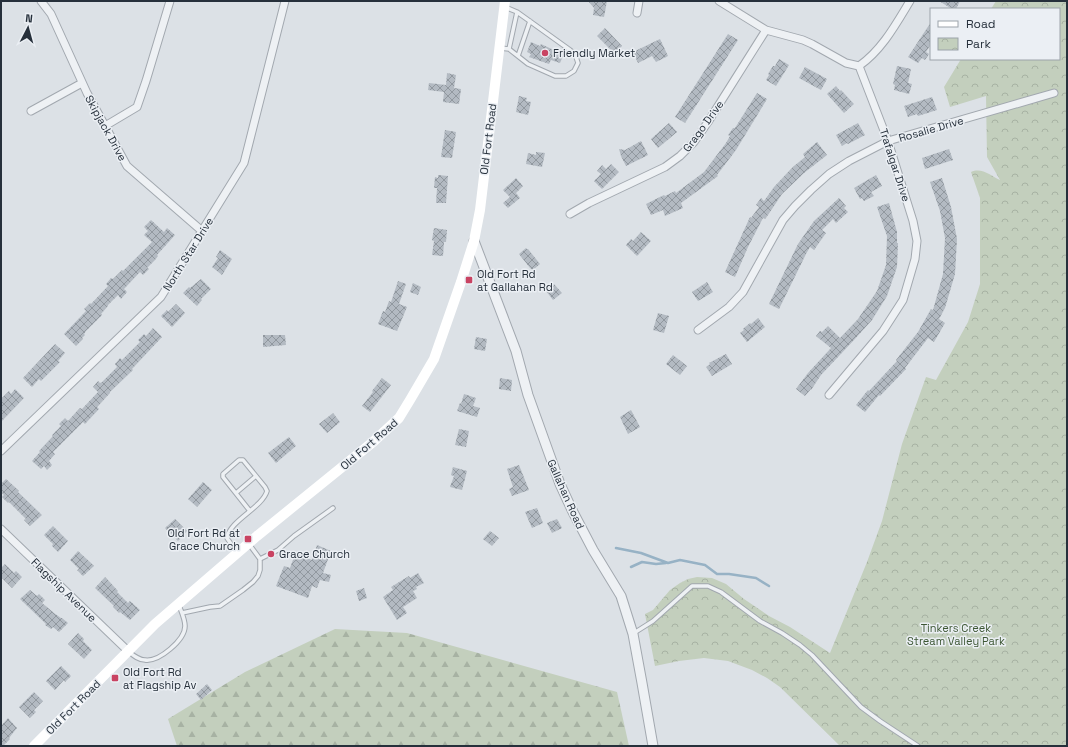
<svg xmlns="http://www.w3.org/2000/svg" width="1068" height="747" viewBox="0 0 1068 747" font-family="'Space Grotesk',sans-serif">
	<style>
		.forest { fill: url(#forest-firs) }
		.park { fill: url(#park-crowns) }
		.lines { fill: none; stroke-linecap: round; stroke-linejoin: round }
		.stream { stroke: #97b2c5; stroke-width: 2.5 }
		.building { fill: url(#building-cross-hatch) }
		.service-casing { stroke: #a2a8af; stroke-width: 5.5 }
		.minor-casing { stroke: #a2a8af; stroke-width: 9 }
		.tertiary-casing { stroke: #a2a8af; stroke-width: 11 }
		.service { stroke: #eef1f4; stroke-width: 3.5 }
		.minor { stroke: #eef1f4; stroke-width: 7 }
		.tertiary { stroke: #eef1f4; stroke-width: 9 }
		.secondary { stroke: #fff; stroke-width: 10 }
		.poi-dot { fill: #c94362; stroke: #ebeff4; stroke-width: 1.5 }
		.labels { text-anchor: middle; stroke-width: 3; stroke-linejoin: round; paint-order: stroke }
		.poi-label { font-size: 11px; fill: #26303b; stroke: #ebeff4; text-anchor: start }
		.street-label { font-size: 11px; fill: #26303b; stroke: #ebeff4 }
		.park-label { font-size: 11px; fill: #3d5734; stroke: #ebeff4 }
	</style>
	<defs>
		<pattern id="forest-firs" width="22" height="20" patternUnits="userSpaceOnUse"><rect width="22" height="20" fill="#c3cfbd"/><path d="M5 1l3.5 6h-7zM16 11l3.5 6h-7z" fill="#a7b2a3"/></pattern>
		<pattern id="park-crowns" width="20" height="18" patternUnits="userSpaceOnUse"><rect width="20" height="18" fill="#c3cfbd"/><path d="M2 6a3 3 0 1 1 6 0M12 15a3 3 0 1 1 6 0" fill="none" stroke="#a7b2a3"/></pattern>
		<pattern id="building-cross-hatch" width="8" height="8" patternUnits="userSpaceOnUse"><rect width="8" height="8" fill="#b3bac2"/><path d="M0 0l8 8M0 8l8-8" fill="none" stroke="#91989f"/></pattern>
	</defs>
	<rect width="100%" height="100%" fill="#dce1e6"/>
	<path class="forest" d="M335,629L407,633L617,692L629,746H177L168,719L245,672Z"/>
	<path class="park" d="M996,1H1067V746H840L780,687L767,678L752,670L728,661L704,658L679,661L655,666L645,614L653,610L670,590L680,583L688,579L697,577L712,578L726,584L744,599L769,616L790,627L830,653L867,562L882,521L902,444L926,377L936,380L968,322L980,284V198L971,172C982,167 991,176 1000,180L987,157L986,96L950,107L944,87L961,59H1059V9H991Z"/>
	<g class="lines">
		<path class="stream" d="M616,548L641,553L668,563L680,560L705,565L717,574H729L756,578L769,586
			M631,567L642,562L656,564L666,563"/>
	</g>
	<path class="building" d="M588,1H607L604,17L593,15L594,8Z
		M939,1H960L956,9H952Z
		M931,22V44L926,52L929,54L925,60L922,58L918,63L908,57Z
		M605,28L622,46L615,54L597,36Z
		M728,34L738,40L685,123L675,117Z
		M660,39L668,56L656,62L652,56L638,63L633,52Z
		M531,42L540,46L541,44L560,53L559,55L563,56L560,63L551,60L549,64L529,57L531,54L527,52Z
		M779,59L789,65L776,86L766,80L769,75L768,74L773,66H775Z
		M897,66L911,69L908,83L912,84L909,94L894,90L895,85L893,84Z
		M805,67L827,79L821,90L799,78Z
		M447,73L456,75L454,88L461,89L459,104L443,102L444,92L428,90L429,83L446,85Z
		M836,86L840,91L841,90L854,104L844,113L827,94Z
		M757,93L767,99L736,150L717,175L718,176L681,203L683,208L665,216L663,210L651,215L646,204L664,195L665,196L675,191L676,193L704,172L726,143L730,136L728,135L733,128H735Z
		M519,96L527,98L526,101L531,102L528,115L516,112Z
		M932,97L937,110L918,116L917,114L908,117L904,106Z
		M669,123L677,132L658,148L651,139Z
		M858,123L865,135L848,144L847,143L842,146L836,135Z
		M445,130L456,132L452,158L441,157Z
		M641,141L648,155L626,166L621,156L619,149L625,150Z
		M817,142L827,155L804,173L782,194L768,215L765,219L763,218L748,247L735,277L725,272L750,217L751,218L759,207L756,205L761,198L764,201L774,187L793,167L805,157L803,154Z
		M949,149L953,160L925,169L922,158Z
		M536,152L545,153L542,167L526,164L528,153L536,155Z
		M611,164L619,172L602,189L594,181L601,174L597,171L602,165L606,169Z
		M438,175L448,176L446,203H436L437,188H434L435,177L438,178Z
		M876,175L882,186L871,192L874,196L864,201L862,198L860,199L854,188Z
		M516,178L523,186L516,193L520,198L508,208L503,203L510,197L503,190Z
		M942,178L951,207L957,239L955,274L945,308L939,319L945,323L934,342L928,338L905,368L906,369L880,396L879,395L865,412L856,405L868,390L869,391L897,361L896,360L918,332L931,309L933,310L943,274L945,238L940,211L930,182Z
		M839,198L846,206L844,208L848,212L836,223L833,219L822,230L826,233L814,250L810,247L806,254L779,309L769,304L798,244L814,221Z
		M889,203L897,232V243H898L897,267L887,296L872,320L854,340L821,375L811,390V389L805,396L796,389L808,373L831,348L816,336L820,331L822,332L828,326L840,338L858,319L877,291L886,265L887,236L877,207Z
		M151,220L164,232L167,228L175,235L157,255L158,256L155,260L147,268L149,269L143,275L140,272L124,289L127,292L121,299L118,295L108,305V306L101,314L102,315L86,331L84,334L85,335L82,338L83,339L76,346L64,334L86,311L84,309L90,303L91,304L108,286L106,284L111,278L113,279L122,270L123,271L152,242L144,235L148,231L144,227Z
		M434,228L447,230L446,242H444L443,256L432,255L434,241L432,240Z
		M641,232L651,241L637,256L626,245L631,239L633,241Z
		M526,248L527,249H528L540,264L533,270L530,268L519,254Z
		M220,250L232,259L222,275L212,267L218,258L216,257Z
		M201,279L211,289L201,299L202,300L197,306L183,293L189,287L190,288Z
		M398,281L406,284L399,304L407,307L397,331L378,324L383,311L385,312L389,301L391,302Z
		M707,282L713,292L698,301L692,292Z
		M413,283L421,287L418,295L410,292Z
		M554,284L562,293L553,300L546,291Z
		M176,304L185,313L172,327L161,316L167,310L168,312Z
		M658,313L669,316L664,333L653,330Z
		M758,318L765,327L747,342L740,333L744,330L743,329L750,323L751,324Z
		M153,328L162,337L132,369L133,370L110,392V393L97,407L99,409L85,424L83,422L53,452L55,454L49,461L52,465L47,470L44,466L41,469L32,461L40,452L39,451L53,436L52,435L61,426L59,424L65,418L68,421L80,408L82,409L98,392L93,387L98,381L100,383L102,382L117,367L115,364L120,358L122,360L140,342L138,340L144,334L146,336Z
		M263,335H285L286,345L263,347Z
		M476,337L487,339L485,351L474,349Z
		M55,344L65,353L58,361L60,362L41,381L39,379L32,387L23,378Z
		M726,354L732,364L712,376L706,367L710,364L709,363Z
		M673,355L687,366L680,375L666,364Z
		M382,378L391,385L370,412L362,406L373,392L372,391Z
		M500,378L512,380L511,391L499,389Z
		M15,389L24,398L1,422V399L9,391L11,394Z
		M464,394L476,398L473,406L480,408L477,417L457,411L460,403L461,404Z
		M631,410L640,427L628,434L620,417Z
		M333,413L340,422L327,433L319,424Z
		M459,429L469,431L466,447L455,445Z
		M289,437L296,446L276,463L268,453Z
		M519,465L529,490L512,496L509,489L513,487L507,469Z
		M453,467L467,471L462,490L450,487L454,476L451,475Z
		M6,479L19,491L18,492L42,515L30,526L24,520L26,519L9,502L8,503L2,497L4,495L1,492V484Z
		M203,482L212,490L197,507L188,499Z
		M537,508L543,523L532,528L525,512Z
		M175,519L187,531L178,541L165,528Z
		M557,519L562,528L552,533L547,523Z
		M53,526L68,541L58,552L52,546L53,544L44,535Z
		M490,531L499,538L492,546L483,539Z
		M317,545L331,551L323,573L331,575L329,582L320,580L317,588L312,586L308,598L276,586L284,566L290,568L294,557L296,558L297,554L312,560Z
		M78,551L94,566L83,576L77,570L79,569L70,560Z
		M5,564L14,573L16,571L22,577L12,588L1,577V568Z
		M418,573L424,583L416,587L417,589L413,591L417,598L403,607L407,613L397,620L383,597L393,590L391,587L409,576L410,578Z
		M105,577L118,591L117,592L128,603L130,601L140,610L130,620L120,612L119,613L113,607L114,606L95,588Z
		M364,588L367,598L359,601L356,591Z
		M30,590L37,596L39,594L45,600L42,603L54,613L61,618H62L68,623L59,632L53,627L51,629L45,625L46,624L20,599Z
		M78,633L84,639L83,641L92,650L84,659L68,644Z
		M61,666L71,676L65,682L64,680L55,690L46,681Z
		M207,684L212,690L201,700L196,694Z
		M34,692L43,701L34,710L36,712L30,718L19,707Z
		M8,718L17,728L9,738L10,739L3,746H1V726Z"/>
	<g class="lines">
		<g class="service-casing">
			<path id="service" d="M500,48L509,49L528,64L555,76H566L574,71L578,63L575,54L570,50L517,12L505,7
				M509,49L517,12
				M518,56L530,21
				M236,493L256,476
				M249,544L260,559L278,550L294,536L333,508
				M237,553L227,538C230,520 262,508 267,491L265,487L243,460H239L223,474V477L250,511
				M182,613L210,607L220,606L243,590L253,582L258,576L260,570V559
				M634,633L653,621L692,586H708L721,592L760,621L782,633L800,645L812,655L861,707L880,721L918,746
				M129,652C134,656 139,660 145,660C159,662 185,640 185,626C185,619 181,611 179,605"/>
		</g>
		<g class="minor-casing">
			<path id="minor" d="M41,1L51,14L87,93L127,166L202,231
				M719,1L766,30L803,40L812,44L846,63L859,66L888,141L913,221L917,241L915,259L903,300L883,331L829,395
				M637,13L639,1
				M859,66C882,50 896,24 910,1
				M31,111L82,83
				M105,126L137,107L146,81L170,1
				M570,214L589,203L665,167L680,156L694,142L708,122L766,30
				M698,330L729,307L743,292L783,220L795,206L811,190L829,174L849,161L888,141L1054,93
				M1,451L161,297L244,163L285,1
				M1,529L128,651"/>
		</g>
		<g class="tertiary-casing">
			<path id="tertiary" d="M474,241L516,351L528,395L560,484L573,512L593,550L621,596L633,634L642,683L653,746"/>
		</g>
		<use href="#service" class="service"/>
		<use href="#minor" class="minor"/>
		<use href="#tertiary" class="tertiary"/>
		<path class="secondary" d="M34,746L155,624L257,536L373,442L399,418L410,400L434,359L461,282L474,241L480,210L505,1"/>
	</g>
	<g class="poi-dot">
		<circle cx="545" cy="53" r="4"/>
		<rect x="465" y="276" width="8" height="8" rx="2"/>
		<rect x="244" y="535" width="8" height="8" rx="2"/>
		<circle cx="271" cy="554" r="4"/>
		<rect x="111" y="674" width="8" height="8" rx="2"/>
	</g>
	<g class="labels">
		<g class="poi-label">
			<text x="553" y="57">Friendly Market</text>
			<text x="477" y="278">Old Fort Rd<tspan x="477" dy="13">at Gallahan Rd</tspan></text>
			<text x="240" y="537" text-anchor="end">Old Fort Rd at<tspan x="240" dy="13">Grace Church</tspan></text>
			<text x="279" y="558">Grace Church</text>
			<text x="123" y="676">Old Fort Rd<tspan x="123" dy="13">at Flagship Av</tspan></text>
		</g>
		<g class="street-label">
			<text transform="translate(703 126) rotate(-54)" y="4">Grago Drive</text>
			<text transform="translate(106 128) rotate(61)" y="4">Skipjack Drive</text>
			<text transform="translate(931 129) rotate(-16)" y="4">Rosalie Drive</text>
			<text transform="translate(488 139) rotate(-83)" y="4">Old Fort Road</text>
			<text transform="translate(895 165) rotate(72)" y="4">Trafalgar Drive</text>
			<text transform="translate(188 254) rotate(-58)" y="4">North Star Drive</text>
			<text transform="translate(369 444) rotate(-41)" y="4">Old Fort Road</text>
			<text transform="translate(566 494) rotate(66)" y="4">Gallahan Road</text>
			<text transform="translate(64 590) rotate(44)" y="4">Flagship Avenue</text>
			<text transform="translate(73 707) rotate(-45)" y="4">Old Fort Road</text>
		</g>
		<g class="park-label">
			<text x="956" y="632">Tinkers Creek<tspan x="956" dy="13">Stream Valley Park</tspan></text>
		</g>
	</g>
	<rect width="1068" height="747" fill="none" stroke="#26303b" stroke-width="4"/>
	<rect x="930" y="8" width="130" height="52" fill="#ebeff4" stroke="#9ca3aa"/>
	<rect x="938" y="21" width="20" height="6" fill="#ffffff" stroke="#9ca3aa"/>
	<text x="966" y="28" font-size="12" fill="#26303b">Road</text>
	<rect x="938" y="38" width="20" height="12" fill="url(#park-crowns)" stroke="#9ca3aa"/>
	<text x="966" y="48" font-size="12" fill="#26303b">Park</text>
	<g transform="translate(28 28) rotate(6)" stroke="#ebeff4" stroke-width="3" paint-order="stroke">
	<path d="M0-3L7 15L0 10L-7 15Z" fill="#26303b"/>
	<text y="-6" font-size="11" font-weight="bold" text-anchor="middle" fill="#26303b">N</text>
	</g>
</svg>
